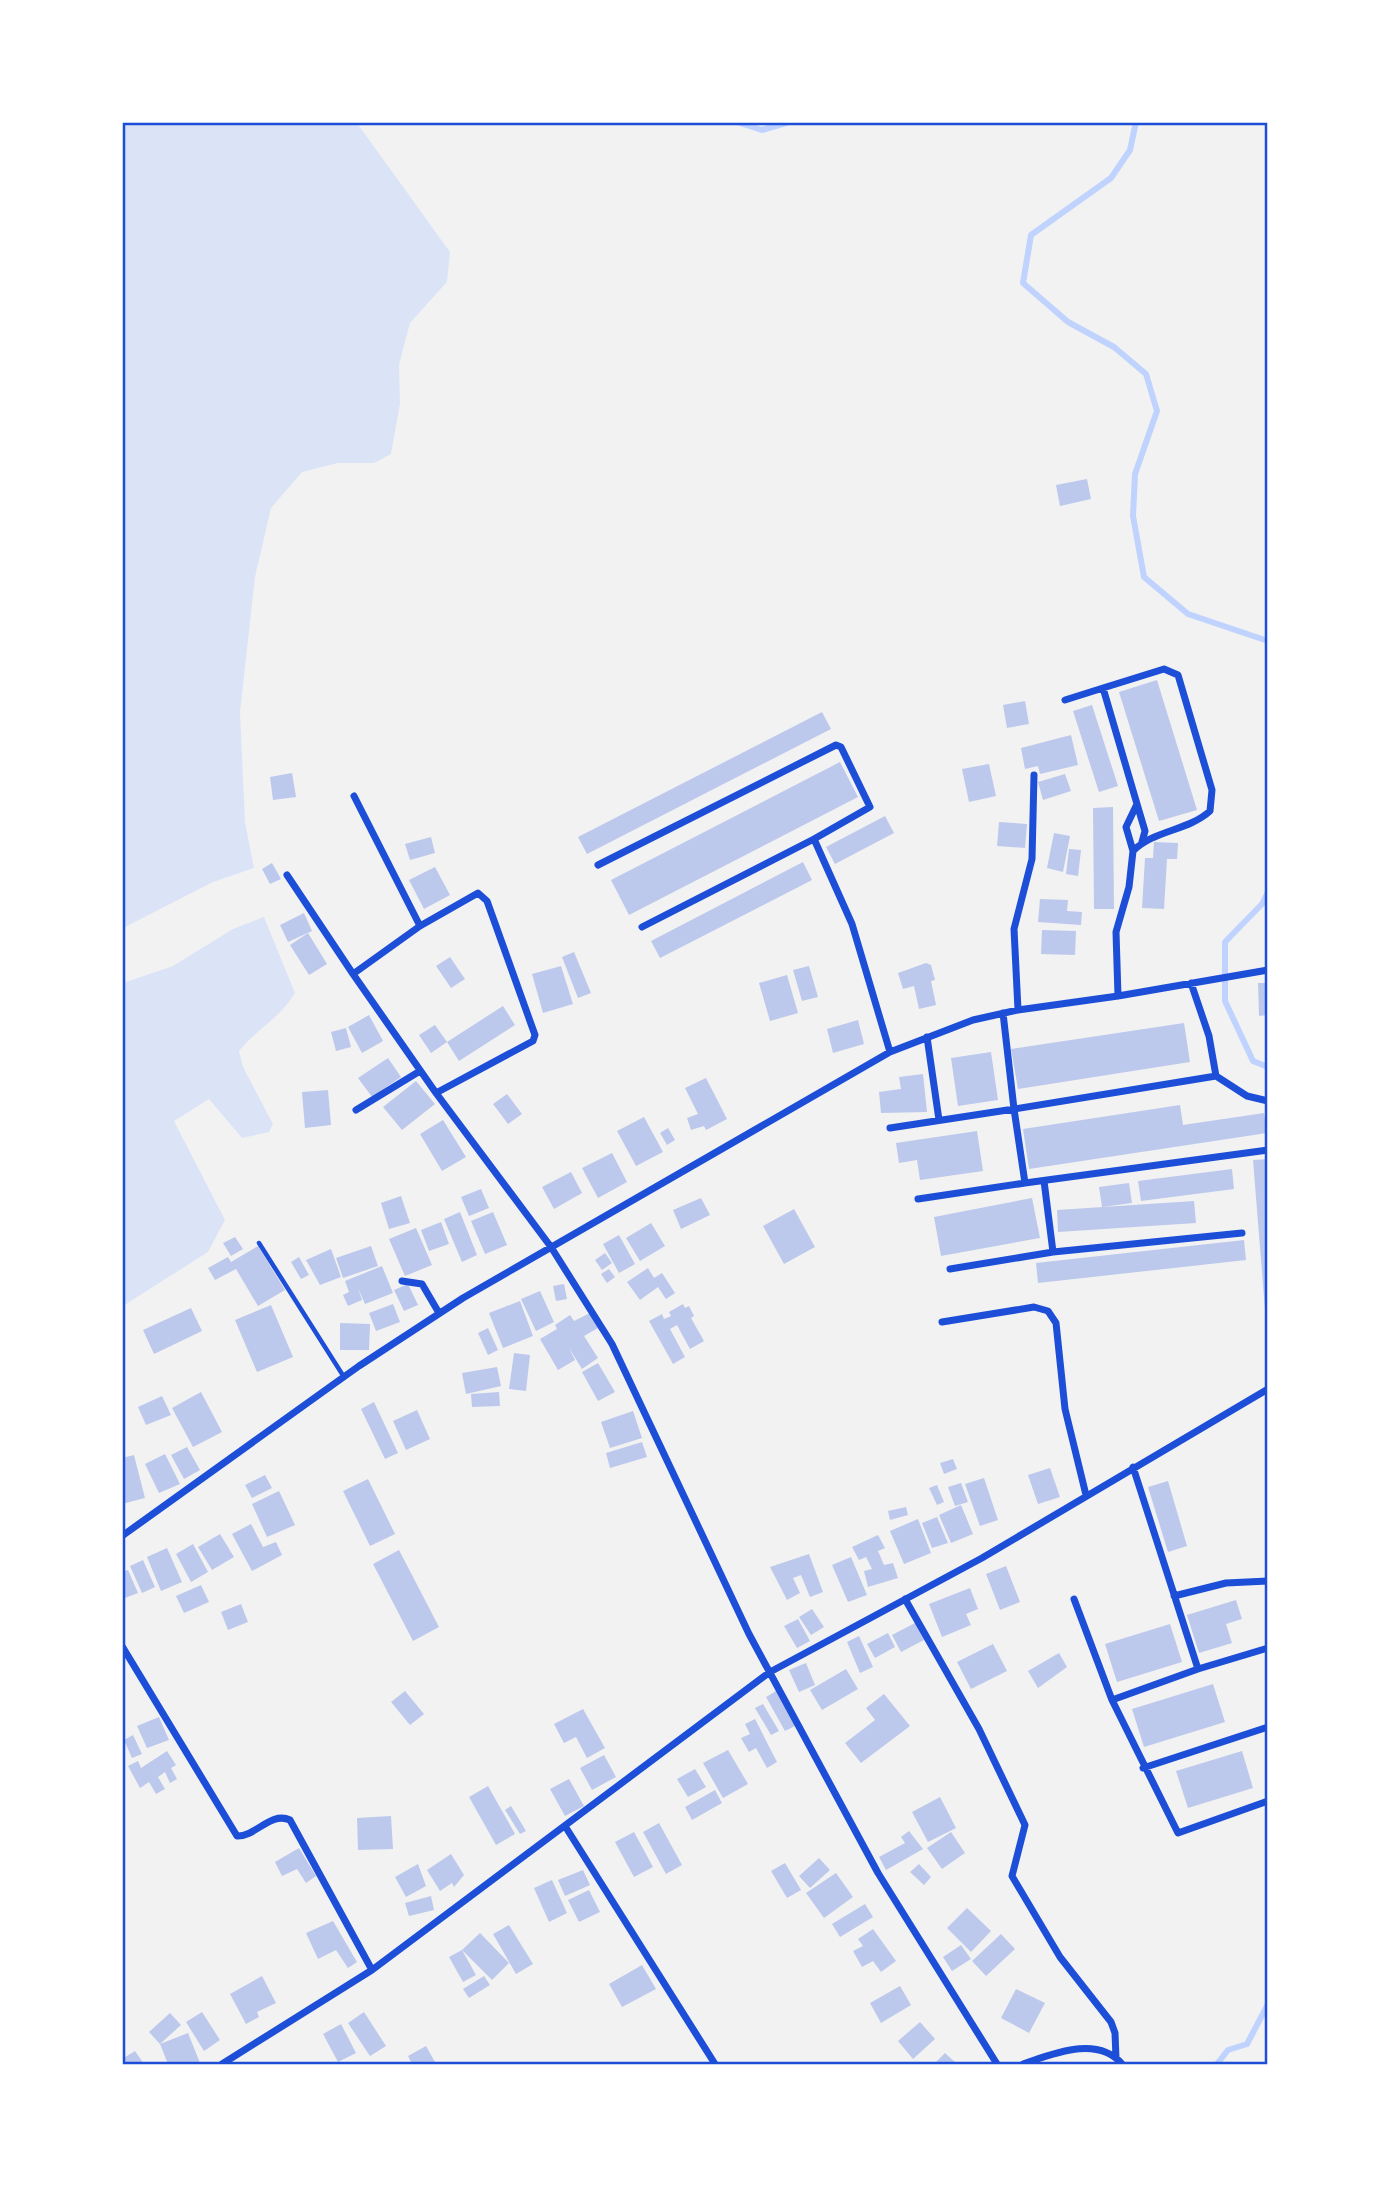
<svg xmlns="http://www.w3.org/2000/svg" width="1390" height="2187" viewBox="0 0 1390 2187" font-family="Montserrat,sans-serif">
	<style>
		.green { fill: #dbe4f7 }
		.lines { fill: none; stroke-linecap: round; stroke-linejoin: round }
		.stream { stroke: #bfd3fe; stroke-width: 6 }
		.building { fill: #bdc9ec }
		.service { stroke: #1d4ed8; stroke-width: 4.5 }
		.minor { stroke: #1d4ed8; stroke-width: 7 }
		.neatline { fill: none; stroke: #1d4ed8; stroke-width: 2.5 }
	</style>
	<rect width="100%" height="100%" fill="#f2f2f2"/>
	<path class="green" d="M123,122L357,123L450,252L447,282L410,323L399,365L400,404L391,454L374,463H338L302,472L271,508L255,577L240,712L245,822L254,868L213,882L123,928Z
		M264,917L295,993C281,1017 257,1029 239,1051L243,1067L273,1124L269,1132L242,1138L209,1099L174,1121L225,1220L208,1252L123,1306V983L173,966L233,929Z"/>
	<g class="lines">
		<path class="stream" d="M737,122L762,130L789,122
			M1136,122L1130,150L1111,178L1031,235L1023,283L1068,322L1114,347L1146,374L1157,411L1135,474L1133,516L1144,577L1188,614L1268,641
			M1268,892L1262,904L1225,942V1001L1253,1061L1268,1067
			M1217,2064L1228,2050L1247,2044L1268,2004"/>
	</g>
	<path class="building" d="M1087,479L1091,499L1060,506L1056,485Z
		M1157,680L1197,810L1159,821L1119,692Z
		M1025,701L1029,724L1007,728L1003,705Z
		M1092,705L1118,786L1099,792L1073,711Z
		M822,712L831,729L587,854L578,837Z
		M1071,735L1078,765L1040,774L1038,766L1025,769L1021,748Z
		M840,762L858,797L629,915L611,880Z
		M989,764L996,796L969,802L962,769Z
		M292,773L296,797L273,800L270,777Z
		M1065,774L1071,791L1043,800L1038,782Z
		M1113,807L1114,909H1094L1093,808Z
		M885,816L894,833L835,864L826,847Z
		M999,822L1027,824L1025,848L997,846Z
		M1054,833L1070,836L1063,872L1047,868Z
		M431,837L435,853L410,860L405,844Z
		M1154,842L1178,843L1177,859H1167L1164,909L1142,908L1145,858H1153Z
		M1069,849L1081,850L1078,876L1066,874Z
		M803,862L812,880L660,958L651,941Z
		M272,863L281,879L270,884L262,869Z
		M435,867L450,895L424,909L409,880Z
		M1040,899L1068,900L1067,911L1082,912L1081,925L1038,922Z
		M304,913L312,931L288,942L280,925Z
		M1042,930L1076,931L1075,955L1041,954Z
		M308,933L327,964L309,975L290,945Z
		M574,952L591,993L578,998L562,957Z
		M450,957L465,979L451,988L436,966Z
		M926,963L931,965L935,980L931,981L936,1005L919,1009L914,986L903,989L898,973Z
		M561,966L573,1004L543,1013L532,974Z
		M809,966L818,997L802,1001L793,970Z
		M787,975L798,1013L770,1021L759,983Z
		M1258,983H1268V1015L1259,1016Z
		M503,1006L515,1025L459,1061L447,1042Z
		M369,1015L383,1041L362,1053L348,1027Z
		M858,1020L864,1044L833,1053L827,1029Z
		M1184,1023L1190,1062L1018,1089L1011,1049Z
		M435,1025L447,1042L431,1053L419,1035Z
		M346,1028L351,1047L336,1051L331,1032Z
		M991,1052L998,1100L958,1106L951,1058Z
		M388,1058L401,1077L372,1097L358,1078Z
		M923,1074L927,1112L881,1113L879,1092L901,1089L899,1077Z
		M706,1078L727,1119L706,1130L704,1126L691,1130L687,1118L698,1114L685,1088Z
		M416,1081L435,1104L402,1130L383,1107Z
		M328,1090L331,1125L305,1128L302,1092Z
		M507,1094L522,1114L508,1124L493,1104Z
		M1180,1105L1183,1125L1264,1113L1267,1133L1029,1169L1023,1129Z
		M644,1117L663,1152L636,1166L617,1131Z
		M443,1120L466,1157L442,1171L420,1134Z
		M668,1128L675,1140L667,1145L660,1133Z
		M977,1131L983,1171L920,1180L917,1160L899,1163L896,1143Z
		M612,1153L627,1182L598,1198L582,1168Z
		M1268,1159V1322H1266L1253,1160Z
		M1232,1169L1234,1189L1141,1201L1138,1181Z
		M571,1172L582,1193L554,1209L542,1187Z
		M1129,1183L1132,1203L1102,1207L1099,1187Z
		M481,1189L489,1208L469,1216L461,1197Z
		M401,1196L410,1223L389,1229L381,1203Z
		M701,1198L710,1215L681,1229L673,1210Z
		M1032,1198L1040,1238L941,1256L934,1217Z
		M1194,1201L1196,1223L1058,1232L1057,1210Z
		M794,1209L815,1247L784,1264L763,1226Z
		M460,1212L477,1255L462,1262L444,1219Z
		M493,1212L507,1245L485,1254L471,1221Z
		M441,1222L449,1244L429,1251L421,1230Z
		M651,1223L665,1246L640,1261L626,1238Z
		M416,1228L432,1265L405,1276L389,1239Z
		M619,1235L635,1264L619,1273L603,1244Z
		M235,1237L243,1249L231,1256L223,1243Z
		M1244,1240L1246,1260L1038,1283L1036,1263Z
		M258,1246L285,1290L258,1306L236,1269L215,1280L208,1268L228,1257L231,1262Z
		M371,1246L378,1266L343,1278L336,1258Z
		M331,1249L341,1277L320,1285L306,1260Z
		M605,1253L612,1263L602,1270L595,1260Z
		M299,1257L309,1275L301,1279L291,1262Z
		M382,1266L393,1293L365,1304L358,1288L362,1300L348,1306L343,1295L349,1292L345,1281Z
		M648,1268L654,1278L662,1273L675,1293L666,1299L658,1287L640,1300L627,1282Z
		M609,1269L615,1277L607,1283L601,1274Z
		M408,1284L418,1305L404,1311L394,1290Z
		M564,1284L567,1299L556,1301L553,1286Z
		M540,1291L554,1322L536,1331L521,1299Z
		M520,1301L533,1336L503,1348L489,1313Z
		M393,1304L400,1322L376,1331L369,1313Z
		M683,1304L685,1308L689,1306L694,1316L691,1318L704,1341L690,1349L677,1325L670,1329L685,1357L673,1364L649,1321L662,1314L664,1319L671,1316L669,1312Z
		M271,1305L293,1357L257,1372L235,1320Z
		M191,1308L202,1331L154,1354L143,1330Z
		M590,1313L598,1328L584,1336L598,1358L582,1369L569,1348L575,1360L558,1370L540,1339L557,1329L555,1325L570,1315L574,1321Z
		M340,1323L370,1324L369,1350H340Z
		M488,1328L498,1350L488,1355L478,1333Z
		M514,1353L530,1355L526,1391L509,1389Z
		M598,1363L615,1392L598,1401L582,1372Z
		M497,1367L501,1386L466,1394L462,1373Z
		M201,1392L222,1432L193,1447L172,1408Z
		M499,1392L500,1406L472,1407L471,1394Z
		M162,1396L171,1415L146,1425L138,1407Z
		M374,1402L398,1453L385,1459L361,1409Z
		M417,1410L430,1439L406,1450L393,1421Z
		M633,1411L642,1438L610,1448L601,1422Z
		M642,1442L647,1457L610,1468L606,1453Z
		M187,1447L200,1470L184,1479L171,1455Z
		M165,1454L180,1484L159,1493L145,1464Z
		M134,1455L145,1498L122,1504V1458Z
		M953,1459L957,1469L944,1474L940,1463Z
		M1050,1468L1060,1497L1038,1504L1028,1475Z
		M265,1475L272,1488L252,1498L245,1485Z
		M984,1478L998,1520L980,1526L965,1484Z
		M368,1479L395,1534L370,1546L343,1491Z
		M1168,1481L1187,1546L1168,1552L1148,1487Z
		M961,1483L968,1502L955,1506L948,1487Z
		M937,1485L944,1502L937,1505L929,1488Z
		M279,1491L295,1525L267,1537L252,1504Z
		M961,1505L973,1534L951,1543L939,1515Z
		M906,1507L908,1515L890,1520L888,1511Z
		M937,1517L948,1543L932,1548L922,1523Z
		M918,1519L931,1553L904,1564L890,1531Z
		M251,1524L263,1547L276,1542L282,1555L252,1571L232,1534Z
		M220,1534L234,1557L212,1570L198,1547Z
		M878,1535L885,1548L878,1551L884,1565L893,1563L898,1578L868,1587L864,1571L872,1569L866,1557L859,1560L852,1547Z
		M193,1544L208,1572L191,1582L176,1554Z
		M167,1548L182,1582L161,1591L147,1557Z
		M399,1550L439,1627L413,1641L373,1564Z
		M809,1554L823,1592L810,1597L801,1575L793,1578L800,1593L787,1600L770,1567Z
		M851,1557L867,1595L848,1602L832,1565Z
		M143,1560L155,1587L142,1593L130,1566Z
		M1006,1566L1020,1602L1000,1610L986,1574Z
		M128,1570L138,1593L122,1599V1572Z
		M201,1585L209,1602L184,1613L176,1596Z
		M970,1588L978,1609L966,1614L971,1625L942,1637L929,1604Z
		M1236,1600L1242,1619L1226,1624L1232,1643L1199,1653L1187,1615Z
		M241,1604L248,1622L228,1630L221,1612Z
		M812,1609L824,1627L811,1635L799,1617Z
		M798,1619L810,1641L797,1648L784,1626Z
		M915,1623L924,1640L901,1652L892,1635Z
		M1170,1624L1182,1662L1117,1682L1105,1644Z
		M888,1633L895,1647L875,1658L867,1644Z
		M859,1636L873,1667L860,1673L847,1642Z
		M993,1644L1007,1671L971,1689L957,1662Z
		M1059,1653L1067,1667L1038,1688L1028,1671Z
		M806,1663L815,1685L799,1692L789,1670Z
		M846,1669L858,1689L822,1710L810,1690Z
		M1213,1684L1225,1722L1144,1747L1132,1709Z
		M405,1691L424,1714L410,1725L391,1702Z
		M776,1691L795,1726L785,1731L766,1697Z
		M884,1694L910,1726L861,1763L845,1743L875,1720L866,1708Z
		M763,1704L779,1731L771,1735L755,1708Z
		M583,1709L605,1748L587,1758L576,1737L564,1743L554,1724Z
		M159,1717L169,1740L147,1748L137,1726Z
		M755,1719L777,1762L767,1768L756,1748L749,1752L741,1738L750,1734L745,1724Z
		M133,1735L142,1754L132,1758L124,1740Z
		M728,1750L748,1784L723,1798L703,1763Z
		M167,1751L176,1765L171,1768L177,1779L170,1783L165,1772L158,1777L165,1789L156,1794L149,1782L140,1788L128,1766L138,1761L141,1768Z
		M1242,1751L1253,1788L1188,1808L1176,1771Z
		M604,1755L616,1777L592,1790L580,1768Z
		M695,1769L706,1787L688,1797L677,1779Z
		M569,1779L584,1806L565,1816L550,1789Z
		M488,1786L515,1834L496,1845L469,1797Z
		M715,1790L722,1803L692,1820L685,1807Z
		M940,1797L956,1828L928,1842L912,1812Z
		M511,1806L526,1831L520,1834L505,1810Z
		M391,1816L393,1849L358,1850L357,1818Z
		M659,1823L682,1865L666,1874L643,1832Z
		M909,1831L923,1849L886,1870L879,1857L905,1843L901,1837Z
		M634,1832L653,1867L634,1877L615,1842Z
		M951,1832L965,1853L942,1869L927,1848Z
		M299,1848L316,1876L306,1883L297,1869L282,1876L275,1862Z
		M451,1854L464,1875L454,1887L452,1883L440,1891L427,1870Z
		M819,1858L830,1870L810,1888L799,1876Z
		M785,1863L801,1890L787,1898L771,1871Z
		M418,1864L426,1886L406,1897L395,1877Z
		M919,1864L931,1877L924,1885L910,1872Z
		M583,1870L590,1885L565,1896L558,1880Z
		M836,1873L853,1897L824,1918L806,1893Z
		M552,1880L567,1913L549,1922L534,1888Z
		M589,1890L600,1912L579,1922L568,1900Z
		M431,1896L434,1910L409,1916L405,1903Z
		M865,1904L873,1917L840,1937L832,1924Z
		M967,1908L991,1931L971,1952L947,1928Z
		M333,1921L357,1962L348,1968L336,1950L318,1959L306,1933Z
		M509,1925L533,1964L516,1974L493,1934Z
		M873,1929L896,1961L881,1972L873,1961L862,1967L853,1951L863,1946L858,1939Z
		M480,1933L509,1963L492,1980L462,1950Z
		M1001,1934L1015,1949L986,1976L972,1961Z
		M961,1945L971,1959L952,1971L943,1957Z
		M462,1950L476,1975L463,1982L449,1957Z
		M642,1965L656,1989L622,2007L609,1984Z
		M262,1976L276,2003L257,2012L259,2017L246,2024L230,1994Z
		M484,1976L490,1985L469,1998L463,1989Z
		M900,1986L911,2005L881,2023L870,2003Z
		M1016,1989L1045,2003L1029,2033L1001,2018Z
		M202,2012L220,2040L204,2051L186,2022Z
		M364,2012L386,2046L370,2056L348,2023Z
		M170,2013L181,2025L160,2044L149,2032Z
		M920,2022L935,2039L913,2059L898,2041Z
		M341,2024L356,2053L338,2062L323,2034Z
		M188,2033L200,2063L168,2064L160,2044Z
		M426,2046L435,2062L412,2064L408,2056Z
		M135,2051L144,2064H122V2059Z
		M945,2053L957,2064H934Z"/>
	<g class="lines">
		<path class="service" d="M259,1243L344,1377"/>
		<path class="minor" d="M1103,688L1164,669L1178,675L1212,790L1210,811C1188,831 1154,830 1133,851
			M1065,700L1103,688L1137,804L1126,827L1133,851L1129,887L1116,932L1118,996
			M354,796L420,926
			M1137,804L1145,831L1142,842
			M598,865L836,745L841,747L870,807L814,839
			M287,875L353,974
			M642,927L814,839L852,924L890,1052
			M1191,983L1209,1036L1216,1076L1247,1096L1268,1101
			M1018,1010L1014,929L1032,859L1034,775
			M927,1037L939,1120
			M1216,1076L1014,1109L1025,1183L1268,1150
			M436,1093L533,1041L535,1035L487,901L478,893L420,926L353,974L436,1093L551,1247L612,1344L749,1634L878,1873L997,2064
			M356,1110L420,1071
			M890,1128L1014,1109L1003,1013
			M1044,1181L1053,1252L1242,1233
			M918,1199L1025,1183
			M950,1269L1053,1252
			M402,1281L422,1284L439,1313
			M942,1322L1034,1307L1048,1311L1056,1323L1065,1409L1086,1495
			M122,1536L359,1366L463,1298L890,1052L973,1020L1018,1010L1118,996L1268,970
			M1174,1596L1226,1583L1268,1581
			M905,1599L979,1729L1025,1825L1012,1876L1060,1957L1111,2022L1115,2033L1116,2058
			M1074,1599L1112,1700L1198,1669L1133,1467
			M122,1646L237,1836C255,1837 271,1811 290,1820L372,1970
			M1198,1669L1268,1648
			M1112,1700L1178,1833L1268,1801
			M1143,1768L1268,1727
			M565,1826L715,2064
			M222,2064L372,1970L770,1672L982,1558L1268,1389
			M1023,2064C1053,2054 1097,2035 1122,2064"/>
	</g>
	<rect width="1390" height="2187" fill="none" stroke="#ffffff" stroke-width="248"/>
	<rect x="124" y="124" width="1142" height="1939" class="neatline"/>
</svg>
